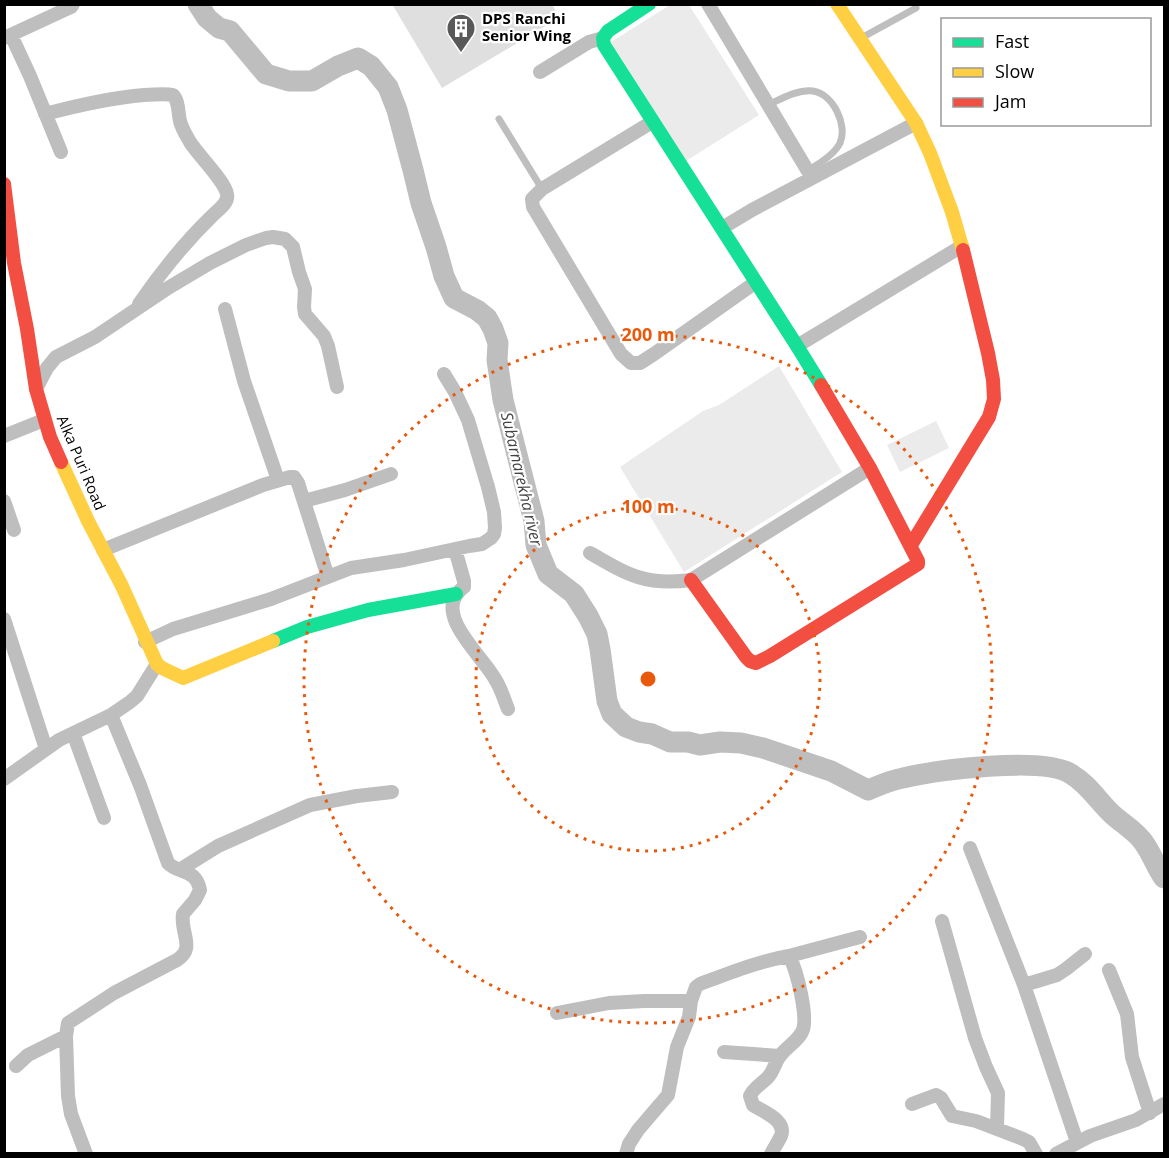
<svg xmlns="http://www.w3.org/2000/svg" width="1169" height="1158" viewBox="0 0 1169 1158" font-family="'Open Sans',sans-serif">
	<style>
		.green { fill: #ebebeb }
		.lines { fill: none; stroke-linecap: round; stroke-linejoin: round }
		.river { stroke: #bebebe; stroke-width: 21 }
		.building { fill: #dfdfdf }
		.lane { stroke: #bebebe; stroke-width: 7 }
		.street { stroke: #bebebe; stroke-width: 14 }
		.fast { stroke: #16e098; stroke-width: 14 }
		.slow { stroke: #ffcf43; stroke-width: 14 }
		.jam { stroke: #f24e42; stroke-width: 14 }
		.ring { fill: none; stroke: #e8590c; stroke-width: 3; stroke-dasharray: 3 6 }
		.labels { text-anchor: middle; stroke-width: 4.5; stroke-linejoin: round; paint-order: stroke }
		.poi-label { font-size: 15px; font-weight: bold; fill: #000; stroke: #fff; text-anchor: start }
		.street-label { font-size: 15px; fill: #000; stroke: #fff }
		.water-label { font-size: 16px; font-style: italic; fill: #434343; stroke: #fff }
		.centre { fill: #e8590c; stroke: #fff; stroke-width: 3 }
		.ring-label { font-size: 18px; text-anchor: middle; font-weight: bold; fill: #e8590c; stroke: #fff; stroke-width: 4.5; stroke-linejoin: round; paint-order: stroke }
	</style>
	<rect width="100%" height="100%" fill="#fff"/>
	<path class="green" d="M670,5H689L759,115L686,161L611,42Z
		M779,366L842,472L684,572L620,467L703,411L719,405Z
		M936,421L949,448L900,472L887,445Z"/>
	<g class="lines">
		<path class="river" d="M198,4L207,18L219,28L230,31L266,74L289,81H312L338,66L358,58L371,66L388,87L397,110L413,170L421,203L436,247L444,276L454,298L477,310L487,318L493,329L498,343L497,360L503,400L534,521L536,545L548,574L574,594L588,616L597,634L600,649L607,701L612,714L626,727L639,732L652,734L670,742H688L700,745L720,742L741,743L763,748L831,771L868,790C880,785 891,780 903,778C937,770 1043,756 1071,774C1088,784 1099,802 1113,815C1123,824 1137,832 1144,843C1152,854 1156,867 1164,878"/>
	</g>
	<path class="building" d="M392,4H552L559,18L442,88Z"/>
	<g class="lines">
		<path class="lane" d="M863,37L916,8
			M768,105C781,99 798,89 813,91C833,94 848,125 840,143C834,155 819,164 808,170
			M499,119L542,189"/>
		<path class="street" d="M708,4L812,178
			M11,35L30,76L61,152
			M4,38L71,7L73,4
			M540,72L589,42L603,38
			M45,114C79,105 109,98 144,95C154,95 164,93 173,95C179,101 178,113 180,121C182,129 186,135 190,142C198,155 225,181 227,194C229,203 219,209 213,215C185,242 161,272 139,304
			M652,122L542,189L532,199L533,207L621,354L631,363H640L654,354L756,282
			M722,228L752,210L916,123
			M225,309L244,381L278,480
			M797,346L962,246
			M36,389L47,368L56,357L95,337L168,288L210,263L246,245L266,238L273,237L285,239L293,247L299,272L305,289L304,307L305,314L324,336L328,346L337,387
			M4,436L44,420
			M4,501L14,530
			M304,501L345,490L391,474
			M455,549L464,581V587C461,589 459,591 457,594C438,619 484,658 495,679C501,688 504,699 508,709
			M103,550L263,485L290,477H294L298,483L328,577
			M590,553C628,575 646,586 691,580L870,468
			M4,619L46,749
			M145,642L173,629L196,622L271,599L351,568L404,560L469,546L482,544L491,538L494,534L495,528L494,512L488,487L468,420L455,392L444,374
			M73,733L104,818
			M4,779L59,740L111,715L130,702L137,696L157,664
			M970,848L1024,985L1077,1142
			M181,869L218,846L310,805L357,796L392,792
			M942,921L975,1038L986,1067L998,1093L997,1128
			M789,956L860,937
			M1109,970L1127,1014L1132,1057L1150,1113
			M1024,985L1057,975L1066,969L1085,954
			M557,1013L609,1003L644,1001H691L696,987L700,984C729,973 759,961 789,956C797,970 809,1019 802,1032C797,1042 786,1047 780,1056C775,1062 774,1070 769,1076C763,1083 753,1088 750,1096L753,1105C763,1112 787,1120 781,1136C778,1142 774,1148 771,1154
			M724,1052L780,1056
			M16,1066L28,1055L66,1036
			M912,1104L936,1095L941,1098L952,1116L976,1121L1023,1139L1029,1142L1036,1154
			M86,1154L71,1114L68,1096L66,1036L68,1023L114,993L177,960C196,948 180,933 183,914L195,900L200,890C196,868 178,874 168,863L140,785L111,715
			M626,1154L629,1144L638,1130L668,1095L677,1047L689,1017L691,1001
			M1056,1154L1090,1136L1136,1120L1164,1104"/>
		<path class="fast" d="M649,4L608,31L603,38L604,45L797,346L821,385
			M273,641L307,627L368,610L456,594"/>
		<path class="slow" d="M837,4L916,123L930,153L952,212L963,250
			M61,462L88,521L122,586L157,664L162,668L183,678L273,641"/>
		<path class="jam" d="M4,184L14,263L27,329L36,389L50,437L61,462
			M911,545L989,417L994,399L993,380L988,353L963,250
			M691,580L746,657L750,661L756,663L770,656L918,564V561L870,468L821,385"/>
	</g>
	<g class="ring">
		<circle cx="648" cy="679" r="172"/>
		<circle cx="648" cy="679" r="344"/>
	</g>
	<defs>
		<g id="building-pin" transform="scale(1.5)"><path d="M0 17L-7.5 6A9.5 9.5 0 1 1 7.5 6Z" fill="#595959" stroke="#fff"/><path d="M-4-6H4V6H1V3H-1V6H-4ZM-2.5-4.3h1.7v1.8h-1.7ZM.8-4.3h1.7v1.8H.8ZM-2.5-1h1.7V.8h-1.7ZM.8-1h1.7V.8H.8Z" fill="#fff"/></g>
	</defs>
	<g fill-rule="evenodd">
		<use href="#building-pin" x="461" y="28"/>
	</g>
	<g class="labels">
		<g class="poi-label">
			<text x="482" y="24">DPS Ranchi<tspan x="482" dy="17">Senior Wing</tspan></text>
		</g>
		<g class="street-label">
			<text transform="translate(81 463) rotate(67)" y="5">Alka Puri Road</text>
		</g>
		<g class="water-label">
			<text transform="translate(522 479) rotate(77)" y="6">Subarnarekha river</text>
		</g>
	</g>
	<circle cx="648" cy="679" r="9" class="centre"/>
	<g class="ring-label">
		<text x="648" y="341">200 m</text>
		<text x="648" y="513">100 m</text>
	</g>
	<rect width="1169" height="1158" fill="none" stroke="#000000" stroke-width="12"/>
	<rect x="941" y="18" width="210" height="108" fill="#ffffff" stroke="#999999" stroke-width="1.5"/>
	<rect x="953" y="38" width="30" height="9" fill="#16e098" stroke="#999999" stroke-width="1.5"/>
	<text x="995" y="48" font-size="18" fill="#000000">Fast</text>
	<rect x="953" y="68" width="30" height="9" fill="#ffcf43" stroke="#999999" stroke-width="1.5"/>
	<text x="995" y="78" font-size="18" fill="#000000">Slow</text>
	<rect x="953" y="98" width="30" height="9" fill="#f24e42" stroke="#999999" stroke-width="1.5"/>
	<text x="995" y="108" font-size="18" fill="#000000">Jam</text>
</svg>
